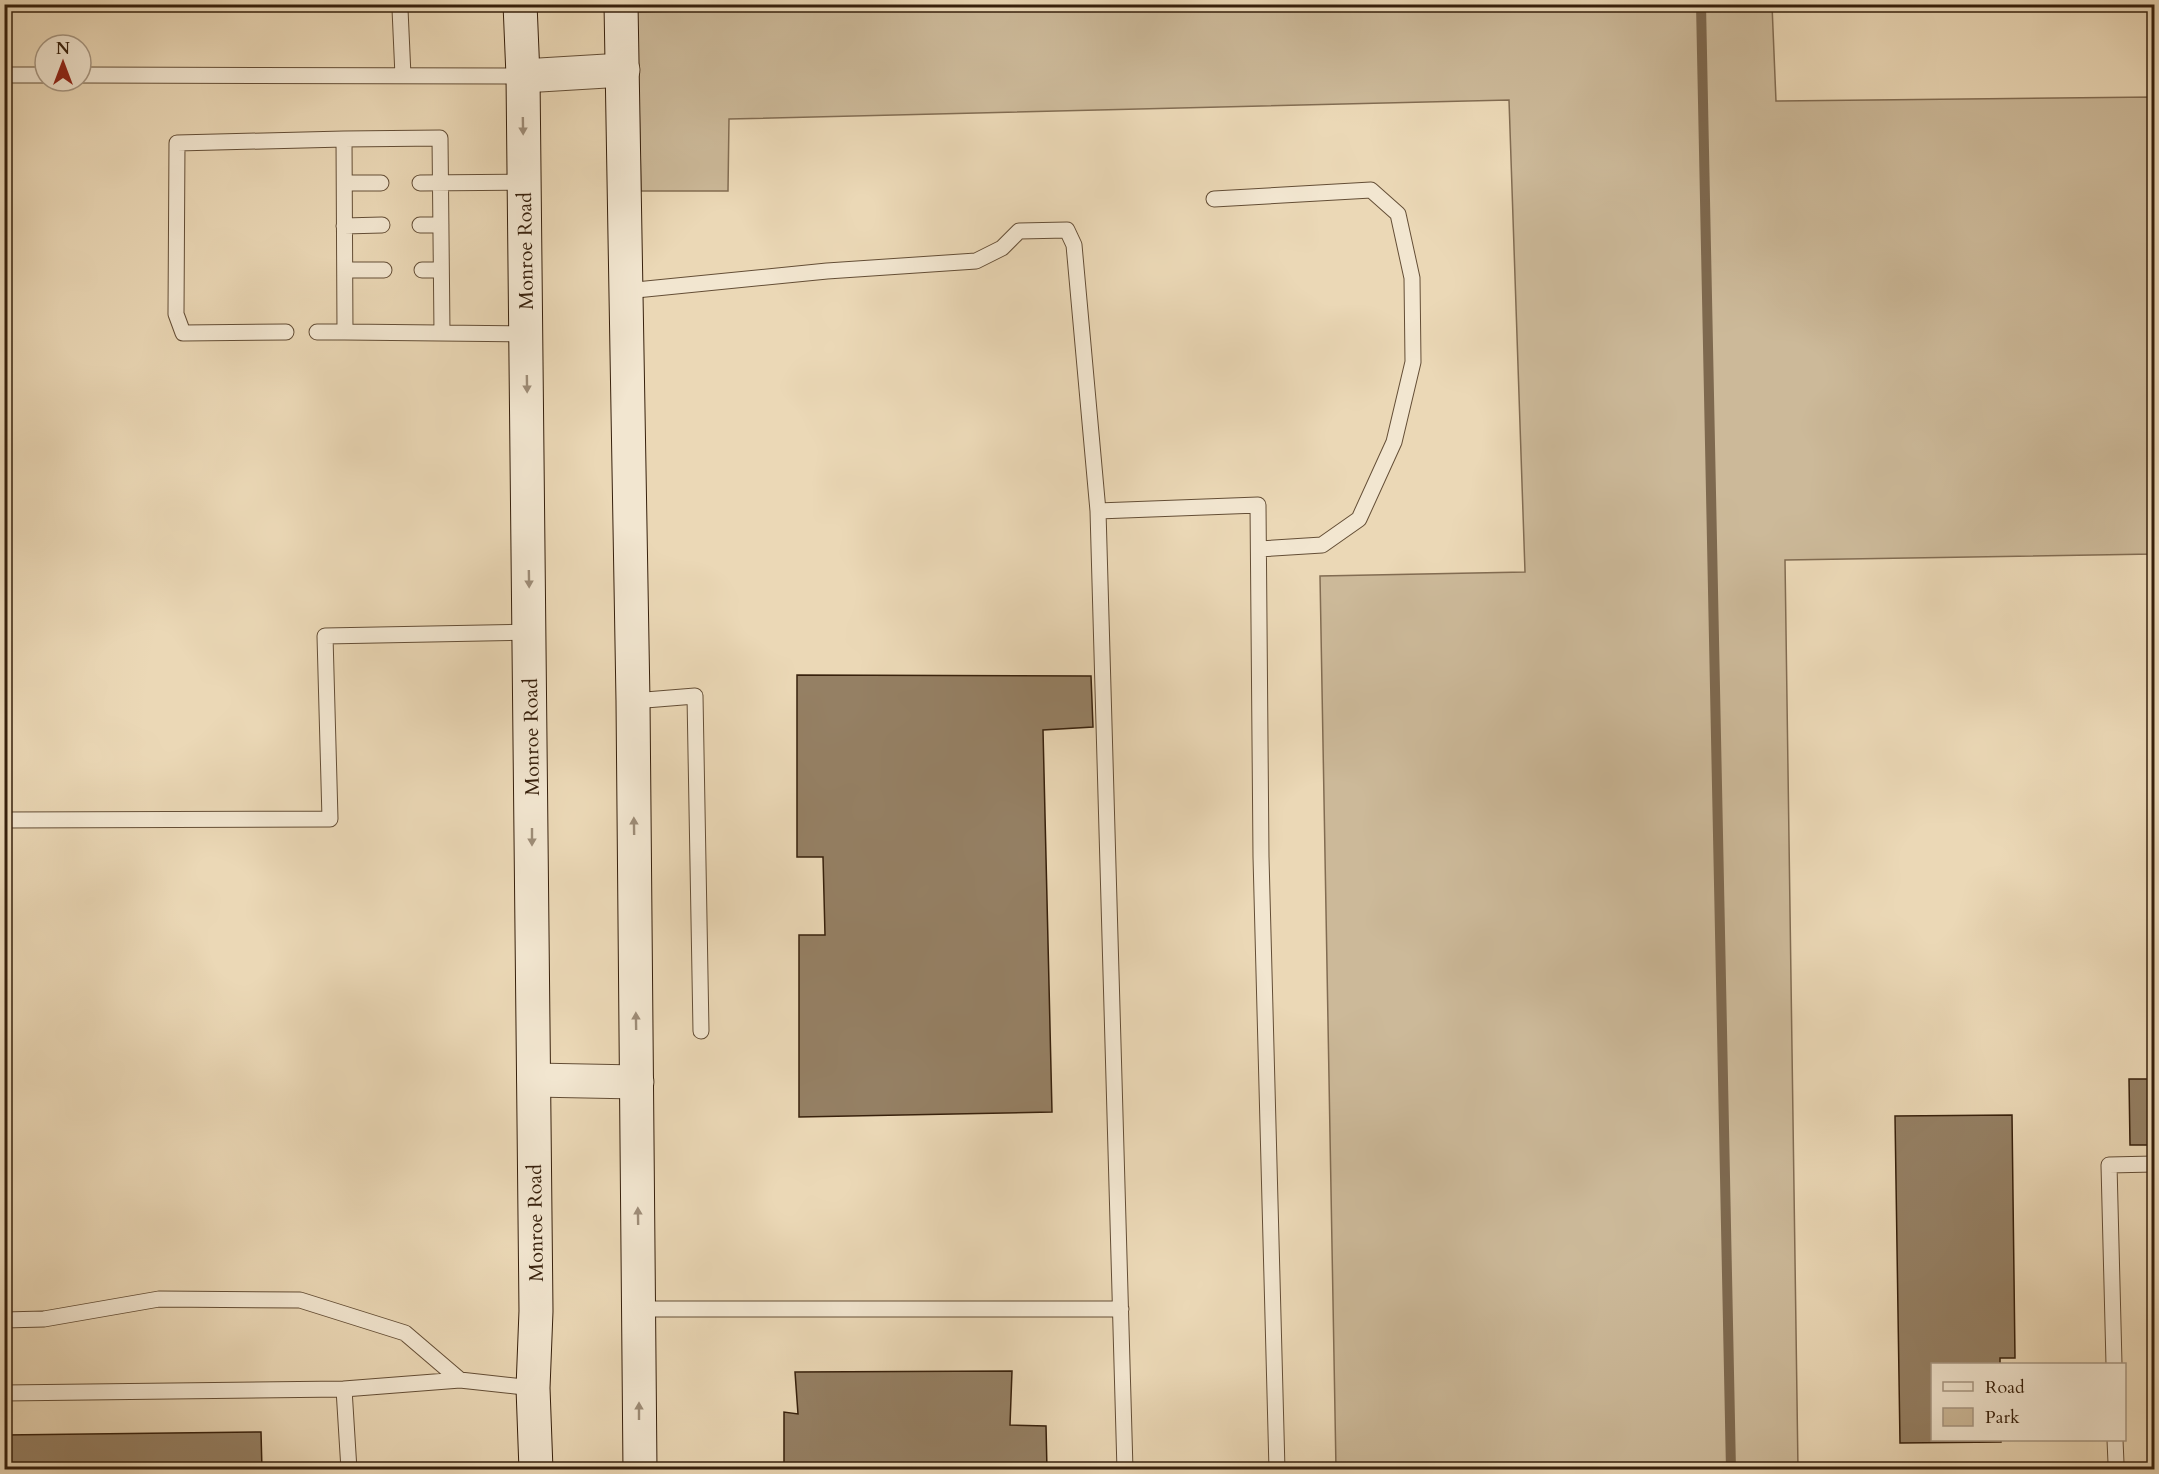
<svg xmlns="http://www.w3.org/2000/svg" width="2159" height="1474" viewBox="0 0 2159 1474" font-family="Cardo,serif">
	<style>
		.green { fill: #ccb999; stroke: #826c52; stroke-width: 1.5 }
		.lines { fill: none; stroke-linecap: round; stroke-linejoin: round }
		.stream { stroke: #7e694f; stroke-width: 10 }
		.building { fill: #958064; stroke: #37200c; stroke-width: 1.5 }
		.service-casing { stroke: #644e36; stroke-width: 17 }
		.tertiary-casing { stroke: #644e36; stroke-width: 35 }
		.secondary-casing { stroke: #37200c; stroke-width: 35 }
		.service { stroke: #f2e6d0; stroke-width: 15 }
		.tertiary { stroke: #f2e6d0; stroke-width: 33 }
		.secondary { stroke: #f2e6d0; stroke-width: 33 }
		.oneway { fill: #9e8d78 }
		.labels { text-anchor: middle; stroke-width: 5; stroke-linejoin: round; paint-order: stroke }
		.street-label { font-size: 20px; fill: #37200c; stroke: #f2e6d0 }
	</style>
	<rect width="100%" height="100%" fill="#ebd8b6"/>
	<filter id="stains"><feTurbulence type="fractalNoise" baseFrequency=".00333" numOctaves="4"/><feColorMatrix values="0 0 0 0 .2 0 0 0 0 .09 0 0 0 0 .02 0 0 0 .5 -.17"/></filter>
	<radialGradient id="worn" r=".72"><stop offset=".6" stop-color="#630" stop-opacity="0"/><stop offset="1" stop-color="#630" stop-opacity=".3"/></radialGradient>
	<path class="green" d="M983,4L1772,5L1776,101L2154,97V554L1785,560L1798,1469H1336L1320,576L1525,572L1509,100L729,119L728,191H641L637,12Z"/>
	<g class="lines">
		<path class="stream" d="M1701,4L1731,1470"/>
	</g>
	<path class="building" d="M797,675L1091,676L1093,727L1043,730L1052,1112L799,1117V935H825L823,857H797Z
		M2129,1079H2154V1145H2130Z
		M2012,1115L2015,1358H2000V1364H1932V1440H2001V1442L1900,1443L1895,1116Z
		M1012,1371L1010,1425L1046,1426L1047,1470H784V1412L798,1414L795,1372Z
		M261,1432L262,1470H4V1435Z"/>
	<g class="lines">
		<g class="service-casing">
			<path id="service" d="M397,4L400,9L403,76
				M4,75H45
				M81,75L523,76
				M345,183H381
				M420,183L524,182
				M1214,199L1371,190L1398,214L1412,278L1413,362L1394,442L1359,519L1322,545L1259,549
				M420,225H441
				M344,226L382,225
				M345,270H384
				M422,270H441
				M626,291L827,271L976,261L1002,248L1019,231L1067,230L1074,245L1098,511
				M286,332L183,333L176,314L177,143L344,139
				M317,332H345
				M442,332L440,138L344,139L345,332L526,334
				M633,701L695,696L701,1031
				M4,820L330,819L325,636L530,632
				M639,1309H1121
				M4,1320L44,1319L159,1299L300,1300L405,1333L460,1380
				M2114,1364L2109,1165L2154,1164
				M4,1393L344,1389
				M2115,1440L2116,1463
				M349,1470L344,1389L460,1380L533,1388
				M1125,1470L1098,511L1258,505L1261,857L1277,1470"/>
		</g>
		<g class="tertiary-casing">
			<path id="tertiary" d="M523,76L623,70
				M534,1080L637,1082"/>
		</g>
		<g class="secondary-casing">
			<path id="secondary" d="M520,4L523,76L536,1311L533,1388L536,1470
				M621,4L633,701L640,1470"/>
		</g>
		<use href="#service" class="service"/>
		<use href="#tertiary" class="tertiary"/>
		<use href="#secondary" class="secondary"/>
	</g>
	<defs><path id="oneway-solid" d="M-6-.8H1V-3.2L6.5 0L1 3.2V.8H-6Z" transform="scale(1.5)"/></defs>
	<g class="oneway">
		<use href="#oneway-solid" transform="translate(523 126) rotate(89)"/>
		<use href="#oneway-solid" transform="translate(527 384) rotate(89)"/>
		<use href="#oneway-solid" transform="translate(529 579) rotate(89)"/>
		<use href="#oneway-solid" transform="translate(634 826) rotate(-91)"/>
		<use href="#oneway-solid" transform="translate(532 837) rotate(90)"/>
		<use href="#oneway-solid" transform="translate(636 1021) rotate(-91)"/>
		<use href="#oneway-solid" transform="translate(638 1216) rotate(-91)"/>
		<use href="#oneway-solid" transform="translate(639 1411) rotate(-90)"/>
	</g>
	<g class="labels">
		<g class="street-label">
			<text transform="translate(525 251) rotate(-91)" y="7">Monroe Road</text>
			<text transform="translate(531 737) rotate(-91)" y="7">Monroe Road</text>
			<text transform="translate(535 1223) rotate(-91)" y="7">Monroe Road</text>
		</g>
	</g>
	<rect width="2159" height="1474" fill="none" stroke="#ebd8b6" stroke-width="24"/>
	<rect x="6" y="6" width="2147" height="1462" fill="none" stroke="#37200c" stroke-width="3"/>
	<rect x="12" y="12" width="2135" height="1450" fill="none" stroke="#37200c" stroke-width="1.5"/>
	<rect x="1931" y="1363" width="195" height="78" fill="#f2e6d0" stroke="#a79782" stroke-width="1.5"/>
	<rect x="1943" y="1382" width="30" height="9" fill="#f2e6d0" stroke="#a79782" stroke-width="1.5"/>
	<text x="1985" y="1393" font-size="18" fill="#37200c">Road</text>
	<rect x="1943" y="1408" width="30" height="18" fill="#ccb999" stroke="#a79782" stroke-width="1.5"/>
	<text x="1985" y="1423" font-size="18" fill="#37200c">Park</text>
	<g transform="translate(63 63)"><circle r="28" fill="#f2e6d0" stroke="#a79782" stroke-width="1.5"/>
	<path d="M0-4.5L10 22L0 15L-10 22Z" fill="#8f2418"/>
	<text y="-9" font-size="16" font-weight="bold" text-anchor="middle" fill="#37200c">N</text>
	</g>
	<rect width="100%" height="100%" filter="url(#stains)"/>
	<rect width="100%" height="100%" fill="url(#worn)"/>
</svg>
